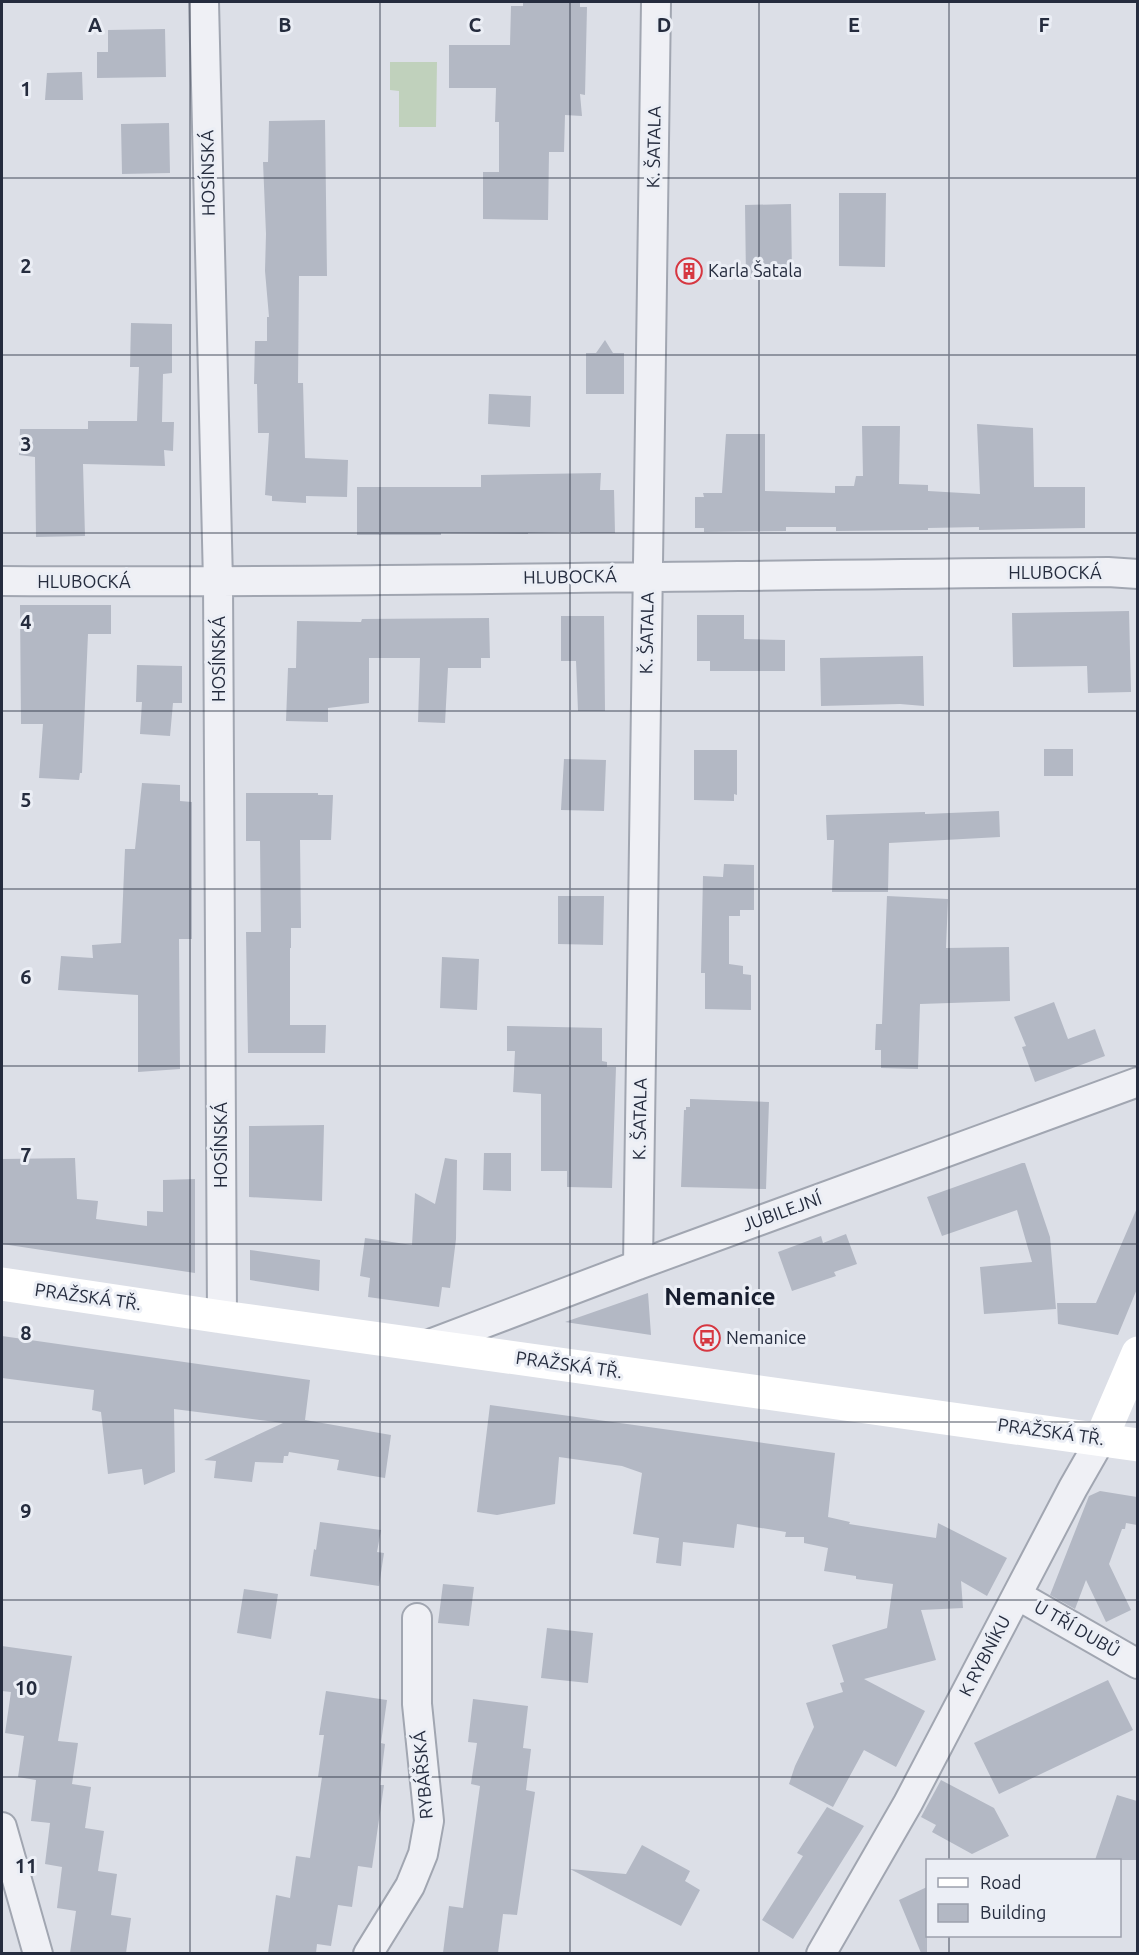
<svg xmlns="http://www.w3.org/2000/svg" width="1139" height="1955" viewBox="0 0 1139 1955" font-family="Ubuntu,sans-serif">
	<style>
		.green { fill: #c0d1bc }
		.building { fill: #b3b8c4 }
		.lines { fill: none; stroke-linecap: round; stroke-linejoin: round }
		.street-casing { stroke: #a1a6b1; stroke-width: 32 }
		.street { stroke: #eff0f5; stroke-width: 28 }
		.secondary { stroke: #fff; stroke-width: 33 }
		.grid { fill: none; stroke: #252c3e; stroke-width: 1.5; stroke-opacity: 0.55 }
		.labels { text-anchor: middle; stroke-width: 6; stroke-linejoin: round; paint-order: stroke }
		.street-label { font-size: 18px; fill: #252c3e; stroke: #ebeef5 }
		.poi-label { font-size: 18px; fill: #252c3e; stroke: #ebeef5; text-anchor: start }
		.district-label { font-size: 24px; font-weight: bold; fill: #171d2e; stroke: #ebeef5 }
		.grid-label { font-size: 20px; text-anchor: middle; font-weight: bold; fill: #252c3e; stroke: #ebeef5; stroke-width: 6; stroke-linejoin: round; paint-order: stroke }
	</style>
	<rect width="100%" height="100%" fill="#dcdfe7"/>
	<path class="green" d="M390,62H437L436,127H399V91L390,90Z"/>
	<path class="building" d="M523,2H580V7H587L585,95L580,94L582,116L565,115L564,152H549L548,220L483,219V172H499V122H495L496,88H449V45H510L511,6H523Z
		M165,29L166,77L97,78V52H108V30Z
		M82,72L83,100H45L47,73Z
		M325,120L327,276H299L298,383H303L305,458L348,460L347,497L306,496V503L272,501V496L265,495L269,433H258L257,384H254L255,341H267V317H269L265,271L266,234L263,162H268L269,121Z
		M169,123L170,173L122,174L121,124Z
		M839,193H886L885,267L839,266Z
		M791,204L792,277L746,278L745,205Z
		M131,323L172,324V373L163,374L162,422H174L173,451L164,450L165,466L83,464L85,536L36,537L35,457L19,455L20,429H88V421H137L139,367H130Z
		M605,340L613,353H624V394H586V353H596Z
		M489,394L531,396L530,427L488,424Z
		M977,424L1033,428L1034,487H1085V528L979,530V527L928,528V530L836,531V527H786V531L704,532V528H695V497H704L703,493H722L726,434H765V491L835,493V486H854L856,476H863L862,426H900L899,484L928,485V491L980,494Z
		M601,473L600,490H614L615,533H580V532L528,533V534L441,533V535H357V487H481V475Z
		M20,605H111V634H88L82,773H80L79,780L39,778L43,724H21Z
		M1129,611L1131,692L1088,693L1087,666L1013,667L1012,613Z
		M697,615H744V639L785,640V671H710V661H697Z
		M561,616H604L605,711H578L576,661H561Z
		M489,618L490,658H481V668H448L445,723L418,722L420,658H369V703L328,708V722L286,721L288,668H296L297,621L361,622L362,619Z
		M923,656L924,706L900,704L821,706L820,658Z
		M137,665L182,666V703H173L170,736L140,734L142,702H136Z
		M1044,749H1073V776H1044Z
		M694,750H737V795L734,794V801L694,800Z
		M564,759L606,760L604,811L561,810Z
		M142,783L180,785V801L192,802V939H179L180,1069L138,1072V995L58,990L61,956L93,958L92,945L121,943L125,849H135Z
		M246,793H318V795H333L331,840H300L301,928H291V948H290V1025H326L325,1053H248L246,932H261L260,841H246Z
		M999,811L1000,837L889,843L888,892H832L834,840H827L826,815L925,812V814Z
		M724,864L754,865V910H740V916H729V964L743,966V974L751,975V1010L705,1009V973H701L703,876L723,877Z
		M558,896H604L603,945L558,944Z
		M887,896L948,899L946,948L1009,947L1010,1001L920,1004L918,1069L881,1068V1050H875L876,1024H882Z
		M442,957L479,959L477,1010L440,1008Z
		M1054,1002L1068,1039L1095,1029L1105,1056L1035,1082L1022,1047L1026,1046L1014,1017Z
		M507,1026L602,1028V1061L607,1062V1067H616L612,1188L567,1187V1171H541V1094L513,1092L515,1051H507Z
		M690,1099L769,1102L766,1189L681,1187L684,1110H686V1107H690Z
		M324,1125L322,1201L249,1197V1126Z
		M484,1153H511V1191L483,1190Z
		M75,1158L77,1199L98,1201L96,1219L147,1226V1211L163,1212V1180L195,1179V1273L2,1244V1159Z
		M445,1158L457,1160L456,1239L450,1288L442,1287L439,1307L368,1297L370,1278L360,1276L365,1238L412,1245L415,1193L435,1204Z
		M1022,1163H1025L1050,1237L1056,1309L984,1314L980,1267L1032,1262L1017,1210L942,1236L927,1197Z
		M1137,1208V1289L1118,1335L1058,1324L1057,1303H1096Z
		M846,1234L857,1264L834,1272L836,1276L792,1291L778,1252L821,1236L823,1243Z
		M250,1250L320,1260L319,1291L250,1280Z
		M648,1293L651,1335L565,1322Z
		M2,1336L310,1380L305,1420L391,1435L385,1478L337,1470L339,1460L289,1452L288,1456H284L283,1463L255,1462L252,1482L214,1478L216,1461L204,1460L283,1423L174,1409L175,1472L144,1485L142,1469L108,1474L101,1412L92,1410L94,1390L2,1378Z
		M490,1405L835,1453L828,1517L850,1522L849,1524L936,1538L938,1523L1007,1558L987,1596L961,1581L963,1608L921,1610L936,1660L864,1679L925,1711L896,1767L864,1750L833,1807L789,1784L795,1766L814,1727L806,1703L843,1692L840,1683L844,1682L832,1645L887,1628L893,1584L856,1579V1576L824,1571L828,1548L804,1543V1537H785L786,1532L737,1524L734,1548L683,1542L681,1566L656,1563L659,1538L633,1534L642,1473L622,1466L559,1457L555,1504L497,1515L477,1512Z
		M1100,1491L1137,1497V1525L1126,1523L1125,1529H1122L1109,1564L1131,1610L1106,1622L1086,1580L1075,1609L1050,1595L1089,1496Z
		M320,1522L381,1530L377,1552L384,1553L379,1586L310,1576L314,1549L316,1550Z
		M443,1584L474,1587L469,1626L438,1623Z
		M244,1589L278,1594L271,1639L237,1633Z
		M547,1628L593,1633L588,1683L541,1678Z
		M2,1646L72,1656L58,1741L78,1743L72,1784L91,1787L85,1828L104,1831L98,1871L117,1874L111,1915L131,1918L126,1953H70L76,1911L57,1908L62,1867L45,1864L50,1823L31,1821L36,1780L18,1777L24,1736L5,1733L11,1692L2,1691Z
		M1108,1680L1133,1730L999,1794L974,1743Z
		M326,1691L387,1700L381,1743L385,1744L380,1785H384L372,1868L358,1866L352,1907L338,1905L331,1946L317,1944L316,1953H268L276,1895L290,1898L296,1856L310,1858L322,1777H318L324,1735H319Z
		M473,1699L528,1706L523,1748L531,1749L526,1790L535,1792L517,1915L503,1914L498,1953H443L449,1906L463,1908L480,1786L471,1784L477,1743L468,1742Z
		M941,1780L994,1808L1009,1836L972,1854L932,1832L936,1825L921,1817Z
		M1117,1795L1137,1801V1860H1095Z
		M827,1807L864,1826L793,1939L762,1920L803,1856L797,1853Z
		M642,1845L690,1871L685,1881L700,1890L681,1926L570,1869L626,1874Z
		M927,1887V1953H921L899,1900Z"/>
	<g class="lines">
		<g class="street-casing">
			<path id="street" d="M204,2L218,582L222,1317
				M2,581C370,583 739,575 1108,572L1138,574
				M638,1265L656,2
				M427,1345L638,1265L1138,1082
				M1017,1595L1138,1664
				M2,1827L38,1954
				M368,1954L410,1886L423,1854L429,1821L417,1704V1618
				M821,1954L908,1803L1073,1488L1101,1439"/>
		</g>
		<use href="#street" class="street"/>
		<path class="secondary" d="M2,1284L222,1317L1138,1445
			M1101,1439L1138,1353"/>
	</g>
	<path class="grid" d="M190,2V1954M380,2V1954M570,2V1954M759,2V1954M949,2V1860M2,178H1138M2,355H1138M2,533H1138M2,711H1138M2,889H1138M2,1066H1138M2,1244H1138M2,1422H1138M2,1600H1138M2,1777H1138M949,1936V1954"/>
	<defs>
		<g id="building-ring" transform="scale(1.35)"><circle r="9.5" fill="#ebeef5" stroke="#d63741" stroke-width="1.5"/><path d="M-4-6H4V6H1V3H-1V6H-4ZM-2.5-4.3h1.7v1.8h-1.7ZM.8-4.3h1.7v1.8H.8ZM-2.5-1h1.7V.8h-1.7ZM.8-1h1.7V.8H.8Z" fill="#d63741"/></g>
		<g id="bus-ring" transform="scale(1.35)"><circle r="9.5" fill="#ebeef5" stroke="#d63741" stroke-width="1.5"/><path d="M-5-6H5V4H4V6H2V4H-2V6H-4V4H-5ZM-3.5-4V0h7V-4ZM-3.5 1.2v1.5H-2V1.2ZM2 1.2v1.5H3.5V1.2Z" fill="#d63741"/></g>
	</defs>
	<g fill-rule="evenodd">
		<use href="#building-ring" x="689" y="271"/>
		<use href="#bus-ring" x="707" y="1338"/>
	</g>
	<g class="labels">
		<g class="street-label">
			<text transform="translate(654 147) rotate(-89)" y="6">K. ŠATALA</text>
			<text transform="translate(208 173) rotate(-91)" y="6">HOSÍNSKÁ</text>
			<text x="1055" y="579">HLUBOCKÁ</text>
			<text transform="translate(570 577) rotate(-1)" y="6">HLUBOCKÁ</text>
			<text x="84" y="588">HLUBOCKÁ</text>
			<text transform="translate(647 633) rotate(-89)" y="6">K. ŠATALA</text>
			<text transform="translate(219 659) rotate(-90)" y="6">HOSÍNSKÁ</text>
			<text transform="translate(640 1119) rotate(-89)" y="6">K. ŠATALA</text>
			<text transform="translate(221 1145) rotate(-90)" y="6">HOSÍNSKÁ</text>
			<text transform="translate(782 1212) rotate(-20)" y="6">JUBILEJNÍ</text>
			<text transform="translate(88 1297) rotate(8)" y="6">PRAŽSKÁ TŘ.</text>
			<text transform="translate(569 1365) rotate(8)" y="6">PRAŽSKÁ TŘ.</text>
			<text transform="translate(1051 1432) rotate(8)" y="6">PRAŽSKÁ TŘ.</text>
			<text transform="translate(1077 1629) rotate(30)" y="6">U TŘÍ DUBŮ</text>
			<text transform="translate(985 1656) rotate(-62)" y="6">K RYBNÍKU</text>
			<text transform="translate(423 1775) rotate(-95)" y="6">RYBÁŘSKÁ</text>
		</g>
		<g class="poi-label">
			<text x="708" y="277">Karla Šatala</text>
			<text x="726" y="1344">Nemanice</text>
		</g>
		<g class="district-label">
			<text x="720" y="1305">Nemanice</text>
		</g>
	</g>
	<g class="grid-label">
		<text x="95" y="32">A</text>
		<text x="285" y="32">B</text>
		<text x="475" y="32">C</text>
		<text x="664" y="32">D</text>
		<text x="854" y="32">E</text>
		<text x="1044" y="32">F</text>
		<text x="26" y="96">1</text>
		<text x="26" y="273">2</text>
		<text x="26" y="451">3</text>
		<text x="26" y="629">4</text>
		<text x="26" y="807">5</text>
		<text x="26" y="984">6</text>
		<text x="26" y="1162">7</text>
		<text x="26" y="1340">8</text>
		<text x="26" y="1518">9</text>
		<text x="26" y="1695">10</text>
		<text x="26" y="1873">11</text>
	</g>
	<rect width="1139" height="1955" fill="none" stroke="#252c3e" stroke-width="6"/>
	<rect x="926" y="1859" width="195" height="78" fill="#ebeef5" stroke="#9ca0ac" stroke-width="1.5"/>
	<rect x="938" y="1878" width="30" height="9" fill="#ffffff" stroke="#9ca0ac" stroke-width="1.5"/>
	<text x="980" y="1889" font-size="18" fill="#252c3e">Road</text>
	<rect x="938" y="1904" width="30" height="18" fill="#b3b8c4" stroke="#9ca0ac" stroke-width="1.5"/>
	<text x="980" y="1919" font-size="18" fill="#252c3e">Building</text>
</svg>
